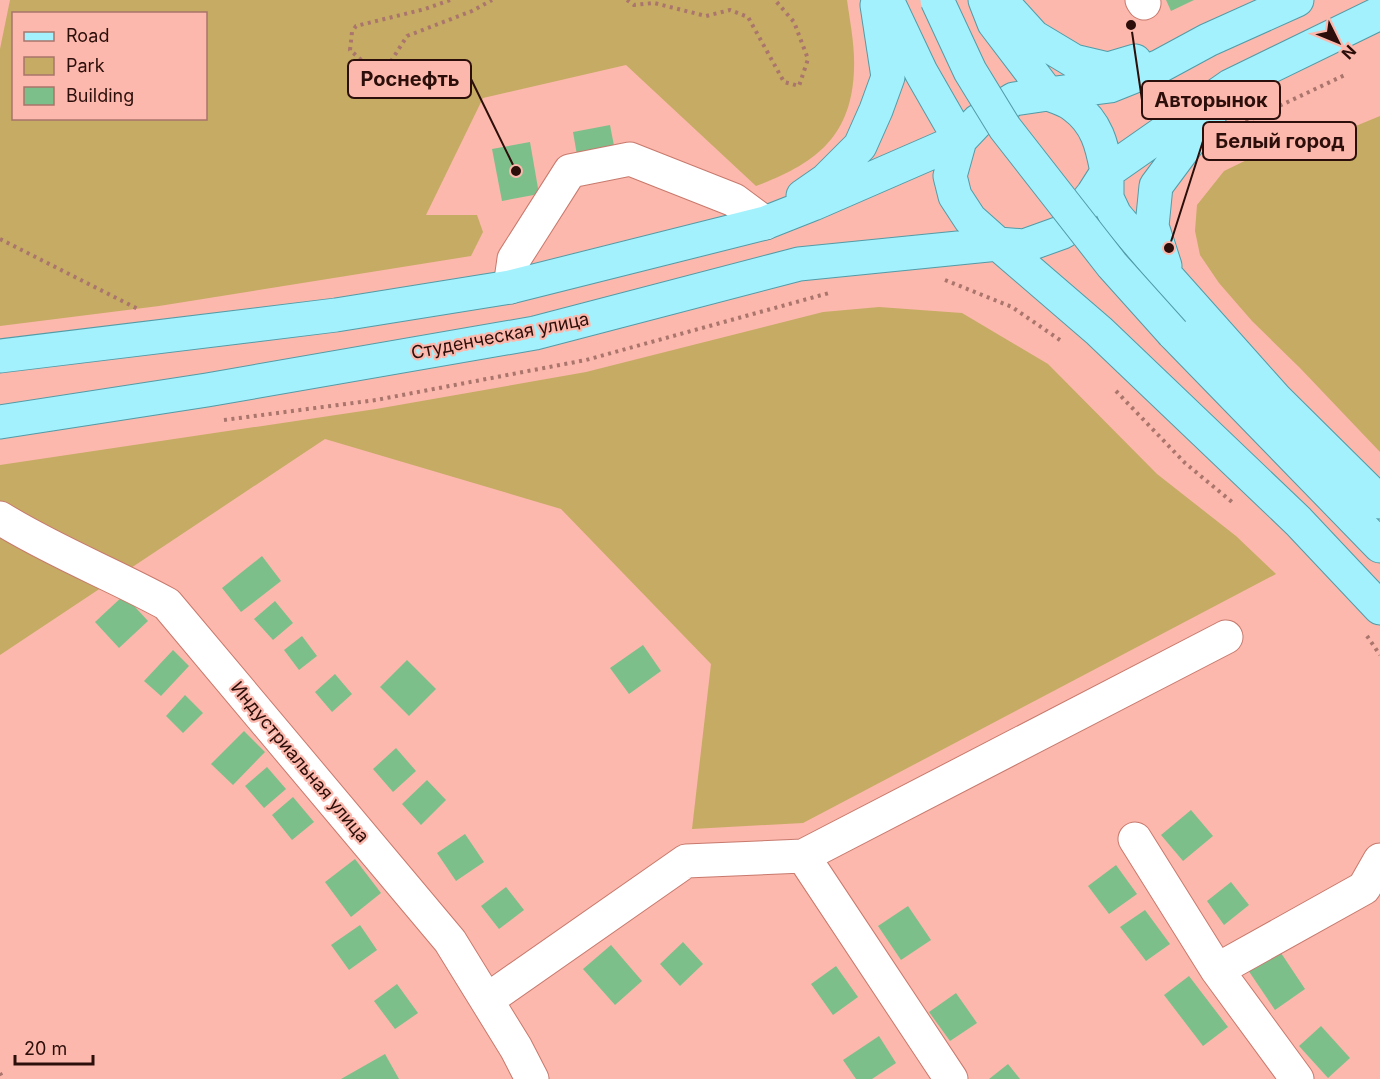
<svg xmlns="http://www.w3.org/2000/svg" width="1380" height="1079" viewBox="0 0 1380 1079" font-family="Inter,sans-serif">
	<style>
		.green { fill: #c6ab64; fill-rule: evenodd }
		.building { fill: #7dbf8a }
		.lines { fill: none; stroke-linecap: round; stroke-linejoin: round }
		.minor-casing { stroke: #c8796d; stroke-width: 35 }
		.major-casing { stroke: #529ba7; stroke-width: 35 }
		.path { stroke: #aa756c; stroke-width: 4; stroke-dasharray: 3 4.5; stroke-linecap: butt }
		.minor { stroke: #fff; stroke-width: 33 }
		.major { stroke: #a3f1fd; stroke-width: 33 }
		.major-bridge-casing { stroke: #529ba7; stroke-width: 35; stroke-linecap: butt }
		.major-bridge { stroke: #a3f1fd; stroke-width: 33 }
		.labels { text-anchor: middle; stroke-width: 4.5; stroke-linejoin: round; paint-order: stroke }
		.street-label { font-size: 18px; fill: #2c0e0a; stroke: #fcb8ac }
		.leader { fill: none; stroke: #2c0e0a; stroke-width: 2 }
		.callout-dot { fill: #2c0e0a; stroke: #fcb8ac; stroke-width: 2 }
		.callout { fill: #fcb8ac; stroke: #2c0e0a; stroke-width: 2 }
		.callout-label { font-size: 20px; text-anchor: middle; font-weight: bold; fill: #2c0e0a }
	</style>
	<rect width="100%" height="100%" fill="#fcb8ac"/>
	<path class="green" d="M10,0H847C850,22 855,46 854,69C852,137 815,164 756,186L626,65L483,98L426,215H477L483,232L471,256L159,306L0,326V49ZM14,14H206V118H14Z
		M1380,116V452L1300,368L1252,321L1219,283L1200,255L1195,231L1197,205L1224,171L1284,142L1329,137Z
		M879,307L962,313L1048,364L1157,474L1236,536L1276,574L803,823L692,829L711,664L561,509L325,439L0,655V465L376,409L586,372L823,312Z"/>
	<path class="building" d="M1166,0H1194L1171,11Z
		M610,125L620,177L582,184L573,132Z
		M530,142L539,194L502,201L492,149Z
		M262,556L281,581L241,612L222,588Z
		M124,595L148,621L119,648L95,622Z
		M275,601L293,623L273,640L254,619Z
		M302,636L317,656L299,670L284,650Z
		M643,645L661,671L629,694L610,668Z
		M173,650L189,666L161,696L144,681Z
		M407,660L436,689L409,716L380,687Z
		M335,674L352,694L332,712L315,692Z
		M185,695L203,713L183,733L166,716Z
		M244,731L265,752L233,785L211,764Z
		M396,748L416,771L393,792L373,769Z
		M267,767L286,789L264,808L245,786Z
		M427,780L446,800L421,825L402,804Z
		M293,797L314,822L292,840L272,815Z
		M1191,810L1213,836L1183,861L1161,835Z
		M465,834L484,862L456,881L437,853Z
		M355,859L381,893L351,917L325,882Z
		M1116,865L1137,894L1109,914L1088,886Z
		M1231,882L1249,905L1224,925L1207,901Z
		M506,887L524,910L499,929L481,906Z
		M908,906L931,940L901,960L878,926Z
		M1145,910L1170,944L1146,961L1120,927Z
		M360,925L377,950L349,970L331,945Z
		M683,942L703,964L680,986L660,964Z
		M611,945L642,981L615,1005L583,969Z
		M1279,950L1305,989L1275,1010L1248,970Z
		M836,966L858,997L833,1015L811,984Z
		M1189,976L1228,1027L1203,1046L1164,995Z
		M397,984L418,1013L395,1029L374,1001Z
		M956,993L977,1023L950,1041L929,1012Z
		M1321,1026L1350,1058L1328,1078L1299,1046Z
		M879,1036L896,1063L872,1079H856L843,1060Z
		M385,1054L399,1079H341Z
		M1008,1064L1020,1079H989Z"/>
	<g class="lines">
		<g class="minor-casing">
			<path id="minor" d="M1142,0L1144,3
				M510,287L514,259L570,171L630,159L734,200L765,223
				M0,518C53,551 112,574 167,604L450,941L516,1048L532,1079
				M1135,839L1217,970L1297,1079
				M803,856L951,1079
				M1217,970L1364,888L1380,860
				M487,1000L686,861L803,856L1226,637"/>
		</g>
		<g class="major-casing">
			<path id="major" d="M985,0L994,23L1048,94L1110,86L1160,66L1208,40L1297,0
				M1003,3L1034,37L1074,61L1108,69L1135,61
				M1380,13L1230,86L1107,172V198L1115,215L1169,279L1276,399L1380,502
				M1048,94C1056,97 1067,100 1074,106C1097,123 1102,145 1107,172L1093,194L1063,232L1024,246L998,244L970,219L955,196L950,176L960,140L978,121L1014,99Z
				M803,196L826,180L860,146L876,110L888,77L877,5
				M1165,266L1152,226L1156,186L1214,108
				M1173,333L1380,546
				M0,356L336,315L510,287L765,223L813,204L960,140L921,72L887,0
				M0,422L207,390L535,333L799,264L998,244L1099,331L1298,521L1380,608"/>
		</g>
		<path class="path" d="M450,0L425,9L356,26L352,32L350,50L368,66H388L407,36L472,11L492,0
			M627,0L634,5L654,3L706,16L730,10L748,17L784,82L799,86L808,59L794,22L775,0
			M1239,125L1347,74
			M0,239L138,309
			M945,280L1012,307L1060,340
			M1116,391L1185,463L1232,502
			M224,420L376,400L586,360L829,293
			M1367,636L1380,655
			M0,1073L3,1079"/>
		<use href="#minor" class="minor"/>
		<use href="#major" class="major"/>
		<g class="major-bridge-casing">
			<path id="major-bridge" d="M937,0L970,71L1005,128L1112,265L1173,333"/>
		</g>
		<use href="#major-bridge" class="major-bridge"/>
	</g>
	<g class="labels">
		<g class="street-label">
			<text transform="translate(500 336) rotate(-11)" y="6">Студенческая улица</text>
			<text transform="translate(300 762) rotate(50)" y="6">Индустриальная улица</text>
		</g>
	</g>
	<path class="leader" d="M516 171L471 79M1131 25L1142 100M1169 248L1203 141"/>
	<g class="callout-dot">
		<circle cx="516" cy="171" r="6"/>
		<circle cx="1131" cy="25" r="6"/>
		<circle cx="1169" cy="248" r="6"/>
	</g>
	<g class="callout">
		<rect x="348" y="60" width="123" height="38" rx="6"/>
		<rect x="1142" y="81" width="138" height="38" rx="6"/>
		<rect x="1203" y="122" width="153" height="38" rx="6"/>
	</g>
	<g class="callout-label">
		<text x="410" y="86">Роснефть</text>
		<text x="1211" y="107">Авторынок</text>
		<text x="1280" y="148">Белый город</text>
	</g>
	<rect x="12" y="12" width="195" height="108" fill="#fcb8ac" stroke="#a9746b" stroke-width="1.5"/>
	<rect x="24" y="32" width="30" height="9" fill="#a3f1fd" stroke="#a9746b" stroke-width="1.5"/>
	<text x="66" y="42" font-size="18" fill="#2c0e0a">Road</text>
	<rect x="24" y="57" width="30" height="18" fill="#c6ab64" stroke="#a9746b" stroke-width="1.5"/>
	<text x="66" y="72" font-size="18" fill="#2c0e0a">Park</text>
	<rect x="24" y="87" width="30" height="18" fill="#7dbf8a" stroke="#a9746b" stroke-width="1.5"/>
	<text x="66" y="102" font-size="18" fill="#2c0e0a">Building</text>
	<g transform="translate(1338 42) rotate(133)" stroke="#fcb8ac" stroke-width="4.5" paint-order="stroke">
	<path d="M0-4.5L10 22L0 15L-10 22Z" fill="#2c0e0a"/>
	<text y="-9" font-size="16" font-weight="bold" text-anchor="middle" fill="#2c0e0a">N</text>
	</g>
	<path d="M15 1055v9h78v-9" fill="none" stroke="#2c0e0a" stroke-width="3"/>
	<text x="24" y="1055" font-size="18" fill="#2c0e0a" stroke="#fcb8ac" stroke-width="4.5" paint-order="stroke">20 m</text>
</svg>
